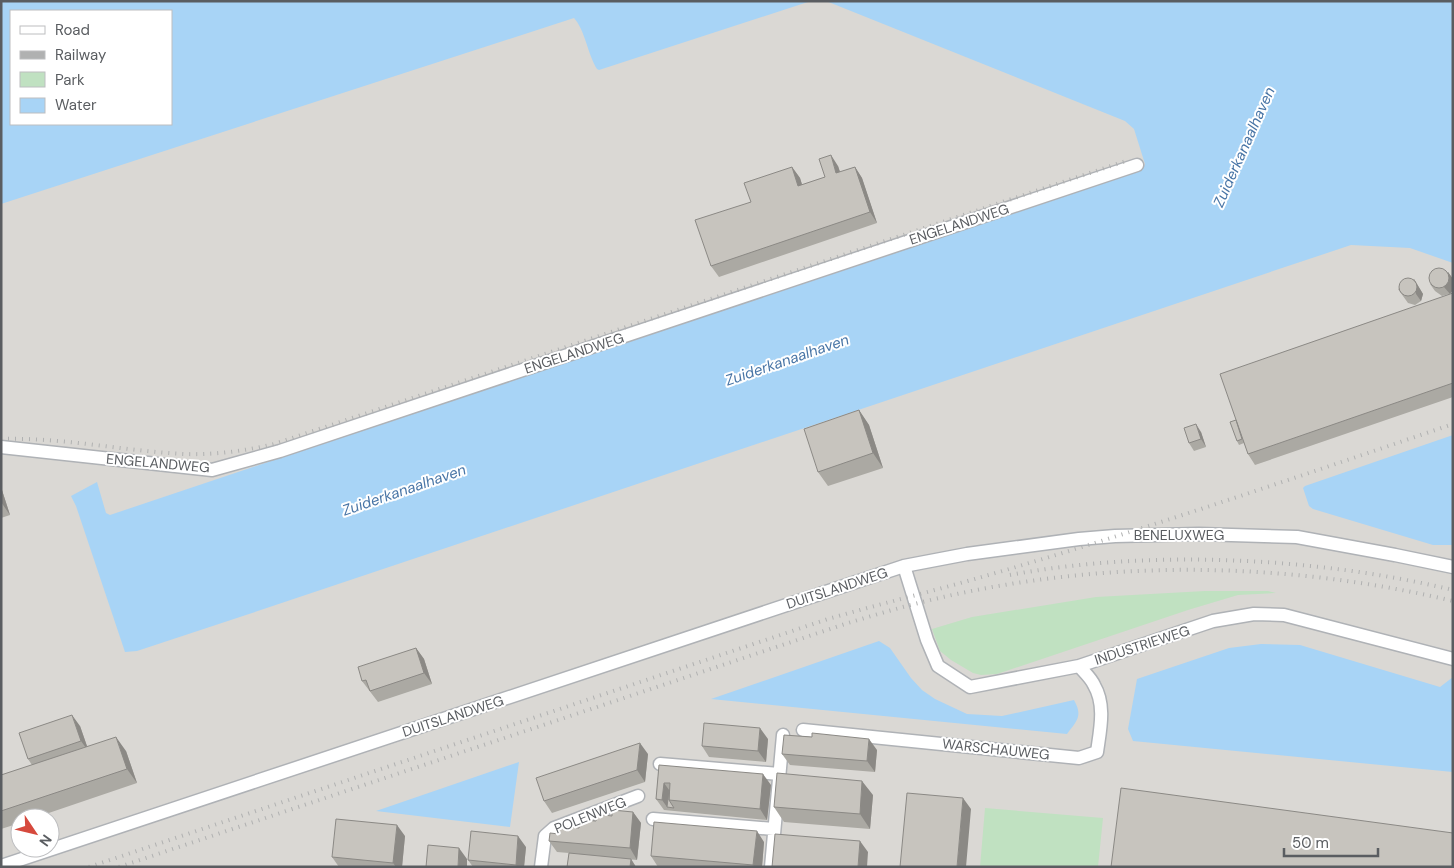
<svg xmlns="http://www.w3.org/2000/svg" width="1454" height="868" viewBox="0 0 1454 868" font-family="'DM Sans',sans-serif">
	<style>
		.industrial { fill: #dad8d4; fill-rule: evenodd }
		.green { fill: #c0e1c1 }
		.water { fill: #a8d4f6; fill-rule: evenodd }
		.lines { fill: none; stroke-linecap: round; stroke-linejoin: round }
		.minor-casing { stroke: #afb2b6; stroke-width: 15 }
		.minor { stroke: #fff; stroke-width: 12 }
		.rail { stroke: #b0b1b1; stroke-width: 4; stroke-dasharray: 1 6; stroke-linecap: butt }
		.wall { fill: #aba9a3 }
		.shaded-wall { fill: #8b8985 }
		.building { fill: #c7c4be; stroke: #8b8985 }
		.labels { text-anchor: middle; stroke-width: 4; stroke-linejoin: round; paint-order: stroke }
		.street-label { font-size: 14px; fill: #5a5d61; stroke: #fff }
		.water-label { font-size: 15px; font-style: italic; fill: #4875a6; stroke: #fff }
	</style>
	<rect width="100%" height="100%" fill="#ebe9e2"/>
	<path class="industrial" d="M561,1H1453V867H1V166L171,124ZM20,818H50V848H20Z"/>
	<path class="green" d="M1205,591H1268L1276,593L1238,595L1188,610L997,674L981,675L973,673L951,660L940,651L932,629L972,617L1096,597Z
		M985,808L1103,818L1098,867H980Z"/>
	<path class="water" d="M1,1H811L599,70L597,69C588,55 585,30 574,18L1,204ZM11,11H171V124H11Z
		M826,1H1453V263L1410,248L1351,245L249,614L137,651L125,652L76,506L71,496L97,482L106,513L110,515L1143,168L1145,164L1134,129L1125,121Z
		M1453,435V545H1433L1313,509L1309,506L1303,488L1305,486Z
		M879,641L890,648L911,678L922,690L935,699L967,714L1002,716L1074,700C1083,716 1077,721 1067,734L711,699Z
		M1261,644L1300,645L1440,687L1453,677V772L1133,741L1128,729L1137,679L1229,648Z
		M519,762L510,827L376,811Z"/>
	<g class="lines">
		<g class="minor-casing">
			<path id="minor" d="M1,447L212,470L280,451L1137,165
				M904,566L927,640L938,666L970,687L1079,666L1213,621L1254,614L1284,615L1453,659
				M803,730L1079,758L1097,752C1100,730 1106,705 1094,685C1091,678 1084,672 1079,666
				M660,764L779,774
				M653,819L774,829
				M1,866L904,566L967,554L1079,539L1115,536L1199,534L1297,537L1395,555L1453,567
				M541,867L545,836L554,828L638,796
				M771,867L783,735"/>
		</g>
		<use href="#minor" class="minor"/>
		<path class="rail" d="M1,439C62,437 123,451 184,454C214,455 245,451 274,444L1129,160
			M1010,575C1149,549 1315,557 1453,590
			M89,867L828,619C883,603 938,590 992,574C1147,529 1300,476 1453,424
			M119,867L848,623C878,614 908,605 939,598C1107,559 1285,561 1453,601"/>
	</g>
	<path class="wall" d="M838,166L840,172L855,167L862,178L877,223L719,277L711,266L751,202L792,167L800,178L802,185L825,177Z
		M1448,272L1453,279V290L1450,294L1453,293V397L1255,465L1248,454L1244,443L1239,445L1237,441L1236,420L1449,294L1442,296L1435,291L1430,284Z
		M1414,279L1423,294L1421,301L1415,305L1408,303L1398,289Z
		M859,410L869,425L883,468L828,486L818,472Z
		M1201,432L1206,447L1194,451L1189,443Z
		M1,487L10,515L1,518Z
		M416,648L424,659L432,684L378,702L362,681Z
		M80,726L87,746L126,751L137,783L34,818H20V823L1,829V775L32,765L28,759Z
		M768,739L766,762L709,757L702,746Z
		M877,750L875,772L790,765L782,754Z
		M648,754L645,782L552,813L544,801Z
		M659,765L771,785L767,820L664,810L656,799Z
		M873,795L870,829L784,822L774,807Z
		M633,812L641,823L637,860L596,856L631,859L636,867H567L569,853L557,852L549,841L559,834L579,828L596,821L612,816Z
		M405,836L402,867H339L332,857Z
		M764,842L762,867H658L651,856Z
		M526,847L524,867H473L468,860Z"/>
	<path class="shaded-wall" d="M831,155L838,166L844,184L836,173Z
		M792,167L800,178L806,197L798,186Z
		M855,167L862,178L877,223L870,212Z
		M1448,272L1453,279V290L1450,294L1444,287Z
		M1414,279L1423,294L1421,301L1416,294Z
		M859,410L869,425L883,468L873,453Z
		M1196,424L1201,432L1206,447L1201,439Z
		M1,487L10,515L1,502Z
		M416,648L424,659L432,684L424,673Z
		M72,715L80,726L89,752L81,741Z
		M760,728L768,739L766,762L758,751Z
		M116,737L126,751L137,783L127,769Z
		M869,739L877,750L875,772L867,761Z
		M640,743L648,754L645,782L637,770Z
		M763,774L771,785L767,820L760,809Z
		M862,781L873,795L870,829L860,814Z
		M664,783L672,794L669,800L667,807L662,800Z
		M963,798L971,809L966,867H957Z
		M633,812L641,823L637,860L630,848Z
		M397,825L405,836L402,867H396L393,863Z
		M757,831L764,842L762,867H754L753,865Z
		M518,836L526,847L524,867H517L516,865Z
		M860,841L868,852L867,867H858Z
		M459,848L467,859V867H458Z
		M631,859L636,867H630Z"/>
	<path class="building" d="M831,155L836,173L855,167L870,212L711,266L695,220L751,202L744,183L792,167L798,186L825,177L819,159Z
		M1429 278a10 10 0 1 1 20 0a10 10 0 1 1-20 0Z
		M1399 287a9 9 0 1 1 18 0a9 9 0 1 1-18 0Z
		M1453,293V383L1248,454L1220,374Z
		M859,410L873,453L818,472L804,429Z
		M1236,420L1242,439L1237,441L1230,422Z
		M1196,424L1201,439L1189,443L1184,428Z
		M416,648L424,673L370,691L366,680L362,681L358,667Z
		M72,715L81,741L28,759L19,733Z
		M704,723L760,728L758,751L702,746Z
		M812,733L869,739L867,761L782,754L784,735L812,737Z
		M116,737L127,769L1,811V775Z
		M640,743L637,770L544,801L536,778Z
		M659,765L763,774L760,809L669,800L670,783H664L662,800L656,799Z
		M777,773L862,781L860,814L774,807Z
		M1121,788L1453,833V867H1111Z
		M669,790V800L674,808L667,807Z
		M907,793L963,798L957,867H900Z
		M612,810L633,812L630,848L549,841L550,833L559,834L560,826L579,828L580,820L596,821V814L612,816Z
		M336,819L397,825L393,863L332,857Z
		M654,822L757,831L753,865L651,856Z
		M471,831L518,836L516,865L468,860Z
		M775,834L860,841L858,867H772Z
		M428,845L459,848L458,867H426Z
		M569,853L631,859L630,867H567Z"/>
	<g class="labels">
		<g class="street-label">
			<text transform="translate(959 224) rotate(-18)" y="5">ENGELANDWEG</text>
			<text transform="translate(574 353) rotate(-18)" y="5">ENGELANDWEG</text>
			<text transform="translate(158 463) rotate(5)" y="5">ENGELANDWEG</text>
			<text x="1179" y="540">BENELUXWEG</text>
			<text transform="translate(837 588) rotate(-18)" y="5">DUITSLANDWEG</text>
			<text transform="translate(1142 645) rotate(-18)" y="5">INDUSTRIEWEG</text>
			<text transform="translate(453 716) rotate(-18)" y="5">DUITSLANDWEG</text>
			<text transform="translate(996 749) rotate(6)" y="5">WARSCHAUWEG</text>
			<text transform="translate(590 815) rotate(-22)" y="5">POLENWEG</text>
		</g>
		<g class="water-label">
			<text transform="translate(1244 147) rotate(-66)" y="5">Zuiderkanaalhaven</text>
			<text transform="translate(787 360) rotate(-19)" y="5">Zuiderkanaalhaven</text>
			<text transform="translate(404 490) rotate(-19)" y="5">Zuiderkanaalhaven</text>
		</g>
	</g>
	<rect width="1454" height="868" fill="none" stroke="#5a5d61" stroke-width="5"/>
	<rect x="10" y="10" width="162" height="115" fill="#ffffff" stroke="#bdbec0"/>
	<rect x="20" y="26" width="25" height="8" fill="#ffffff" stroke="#bdbec0"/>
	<text x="55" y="35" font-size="15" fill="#5a5d61">Road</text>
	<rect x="20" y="51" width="25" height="8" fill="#b0b1b1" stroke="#bdbec0"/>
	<text x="55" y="60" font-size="15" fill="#5a5d61">Railway</text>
	<rect x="20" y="72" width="25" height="15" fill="#c0e1c1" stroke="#bdbec0"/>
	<text x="55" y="85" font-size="15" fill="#5a5d61">Park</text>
	<rect x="20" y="98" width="25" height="15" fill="#a8d4f6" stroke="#bdbec0"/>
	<text x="55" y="110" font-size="15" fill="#5a5d61">Water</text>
	<g transform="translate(35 833) rotate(125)"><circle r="24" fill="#ffffff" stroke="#bdbec0"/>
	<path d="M0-4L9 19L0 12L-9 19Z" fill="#d6493d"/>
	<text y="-8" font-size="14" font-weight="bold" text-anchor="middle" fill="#5a5d61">N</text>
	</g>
	<path d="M1284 848v8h94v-8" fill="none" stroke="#5a5d61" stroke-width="2.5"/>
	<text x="1292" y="848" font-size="15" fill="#5a5d61" stroke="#ffffff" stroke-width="4" paint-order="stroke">50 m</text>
</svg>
